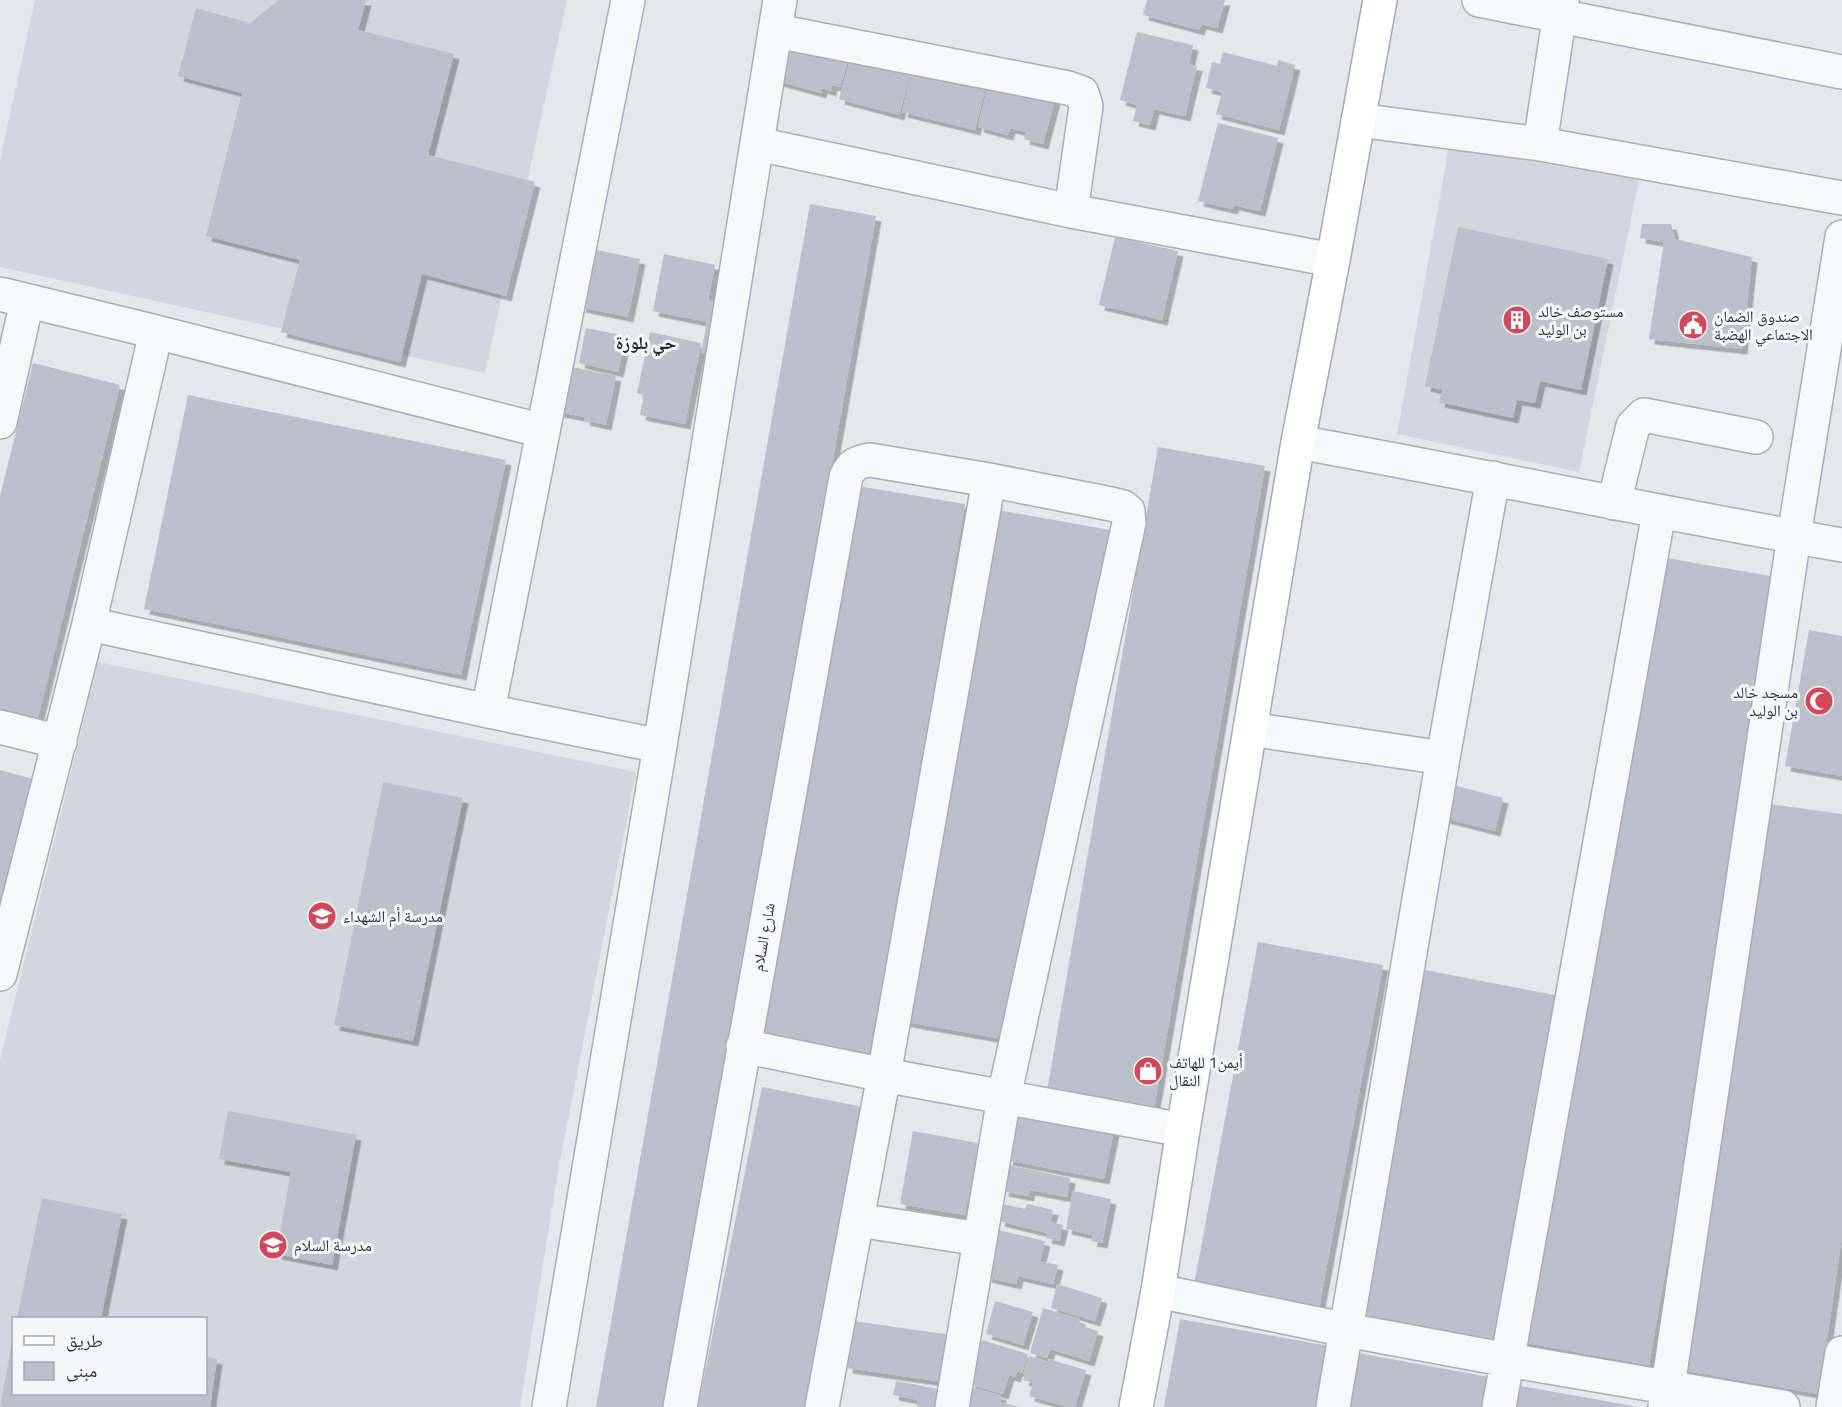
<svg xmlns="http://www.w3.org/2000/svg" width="1842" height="1407" viewBox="0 0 1842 1407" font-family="'Titillium Web','Noto Naskh Arabic',sans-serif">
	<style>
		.built { fill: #d2d6de; fill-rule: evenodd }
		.building { fill: #bbc0ca; filter: url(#shadow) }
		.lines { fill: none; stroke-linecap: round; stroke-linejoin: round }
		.minor-casing { stroke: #a9aeb7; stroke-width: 36 }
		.major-casing { stroke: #a3abb8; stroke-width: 36 }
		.minor { stroke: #f7f8fa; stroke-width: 33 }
		.major { stroke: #fff; stroke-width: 33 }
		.labels { text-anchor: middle; stroke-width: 6; stroke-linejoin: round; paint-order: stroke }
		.poi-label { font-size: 16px; fill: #2b3445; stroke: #f4f6f9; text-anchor: start }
		.street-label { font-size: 16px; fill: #2b3445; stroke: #f4f6f9 }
		.neighbourhood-label { font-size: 18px; font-weight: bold; fill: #1d2536; stroke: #f4f6f9 }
	</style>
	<defs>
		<filter id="shadow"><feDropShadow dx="5.5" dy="5.5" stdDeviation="0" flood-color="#0004"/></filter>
	</defs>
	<rect width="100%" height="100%" fill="#e4e7ec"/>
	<path class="built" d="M35,0H567L485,373L0,267V160Z
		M1449,147L1639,180L1579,472L1397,434Z
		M98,662L636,772L558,1171L520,1407H0V1060ZM14,1318H206V1394H14Z"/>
	<path class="building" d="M279,0H366L358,30L454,54L428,155L535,182L506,296L422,274L400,362L281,332L300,260L206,236L242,93L178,76L196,8L250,23Z
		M1147,0H1225L1217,28L1201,24L1199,30L1143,15Z
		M1137,32L1193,45L1189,64L1197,66L1185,116L1154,109L1150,125L1133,121L1137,105L1120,100Z
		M786,35L850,53L840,87L832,85L831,91L822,88L821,93L774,80Z
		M1223,52L1277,66L1278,60L1295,65L1279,130L1216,114L1222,92L1206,88L1212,62L1220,64Z
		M852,53L912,68L899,115L839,99Z
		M914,64L987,83L975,130L902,112Z
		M989,82L1055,99L1043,144L1024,139L1026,132L1010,128L1008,135L978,127Z
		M1218,123L1278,138L1260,211L1234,205L1232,209L1198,201Z
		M810,204L876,216L665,1407H596Z
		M1642,224H1671L1675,239L1752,257L1742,349L1649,339L1664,242L1640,238Z
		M1458,227L1608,259L1581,390L1540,381L1535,403L1517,400L1513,418L1439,402L1442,390L1425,386Z
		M1115,237L1178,251L1162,320L1099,305Z
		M592,249L640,259L628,317L580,307Z
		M664,254L715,265L708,300L726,304L716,355L701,352L707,322L653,311Z
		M586,328L626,336L618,372L579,363Z
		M650,332L701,343L685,424L640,415L644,395L637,393Z
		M33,363L120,385L36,726L0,717V496Z
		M572,367L616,376L606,425L584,420L585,417L558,412Z
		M188,395L506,460L461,675L144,609Z
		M1158,447L1265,466L1154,1109L1047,1091Z
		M852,485L965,504L870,1065L757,1046Z
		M992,509L1110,530L1015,1041L901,1021Z
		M1655,556L1787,579L1649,1365L1516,1341Z
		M1809,630L1842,636V776L1785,766Z
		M0,770L40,781L0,931Z
		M383,782L463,798L413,1041L334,1025Z
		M1453,785L1503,798L1495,831L1444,818Z
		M1769,804L1842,814V1236L1819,1394L1681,1370Z
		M1258,942L1383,965L1319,1308L1194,1285Z
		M1425,970L1559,996L1493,1341L1358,1315Z
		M762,1087L868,1108L808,1407H698Z
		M228,1111L356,1135L332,1265L276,1254L291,1172L219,1159Z
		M1017,1112L1114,1130L1104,1179L1007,1160Z
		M913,1131L978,1143L965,1215L900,1204Z
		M1008,1165L1070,1178L1067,1197L1030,1190L1028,1196L1003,1191Z
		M1073,1191L1111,1199L1102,1243L1091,1241L1093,1235L1066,1229Z
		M42,1198L122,1214L101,1318H17Z
		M1003,1204L1025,1209L1027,1204L1053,1210L1050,1222L1063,1225L1059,1241L1046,1238L1047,1233L999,1221Z
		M998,1230L1045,1241L1040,1261L1058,1265L1053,1284L1018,1276L1016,1284L986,1277Z
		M1057,1284L1102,1298L1095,1321L1051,1308Z
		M995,1301L1033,1312L1023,1345L986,1334Z
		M1043,1308L1080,1319L1079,1325L1098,1331L1089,1361L1050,1349L1047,1358L1030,1353Z
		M1180,1319L1329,1346L1318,1407H1164Z
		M853,1321L958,1336L951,1383L847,1368Z
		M982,1340L1028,1354L1022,1373L1017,1371L1015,1377L1009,1375L1003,1394L969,1384Z
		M12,1342L14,1394H206V1357L217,1359L210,1407H0Z
		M1353,1352L1489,1377L1484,1407H1343Z
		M1029,1356L1048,1362L1049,1359L1086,1370L1075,1407H1068L1029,1396L1033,1383L1023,1380L1025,1375H1023Z
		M896,1381L949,1391L946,1407H917L918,1400L893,1395Z
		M1515,1385L1633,1406V1407H1511Z
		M973,1388L1001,1395L1000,1402L1019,1407H968Z"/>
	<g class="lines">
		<g class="minor-casing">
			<path id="minor" d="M1479,0L1842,72
				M776,31L1068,88L1082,93L1086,106L1071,211
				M1358,120L1540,144L1842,198
				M758,144L1071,211L1333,260
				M1540,144L1562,0
				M0,294L156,332L543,431
				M0,422L27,301
				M1298,442C1480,475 1660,513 1842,545
				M1614,503L1633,426L1644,415L1756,437
				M89,624L488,711L660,746
				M488,711L628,0
				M0,727L60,742
				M1250,729L1443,758
				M0,974L89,624L156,332
				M743,1046L884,1075L1183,1130
				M858,1220L980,1239
				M1158,1291L1347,1330L1508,1360L1783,1407
				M549,1407L660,746L780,0
				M680,1407L846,477C851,465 857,462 870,460L989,480L1111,504L1123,507L1128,511L1129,523L1004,1097L952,1407
				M822,1407L884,1075L989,480
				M1333,1407L1443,758L1493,478
				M1499,1407L1659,512
				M1665,1407L1794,536L1842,237
				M1833,1407L1842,1353"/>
		</g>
		<g class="major-casing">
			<path id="major" d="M1136,1407L1158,1291L1183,1130L1298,442L1333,260L1380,0"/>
		</g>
		<use href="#minor" class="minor"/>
		<use href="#major" class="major"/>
	</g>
	<defs>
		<g id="building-disc" transform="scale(1.5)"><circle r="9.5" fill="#d1495b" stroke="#f4f6f9"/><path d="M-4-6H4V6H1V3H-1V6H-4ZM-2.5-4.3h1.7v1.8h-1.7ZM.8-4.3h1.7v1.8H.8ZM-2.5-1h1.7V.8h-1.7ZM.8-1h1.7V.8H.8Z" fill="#fff"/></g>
		<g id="civic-disc" transform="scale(1.5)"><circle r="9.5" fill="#d1495b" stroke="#f4f6f9"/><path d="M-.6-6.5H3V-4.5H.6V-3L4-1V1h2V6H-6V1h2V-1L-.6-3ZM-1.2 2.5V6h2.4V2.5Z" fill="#fff"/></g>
		<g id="mosque-disc" transform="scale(1.5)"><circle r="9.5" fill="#d1495b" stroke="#f4f6f9"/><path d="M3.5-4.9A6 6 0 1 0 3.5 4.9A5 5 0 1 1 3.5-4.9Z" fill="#fff"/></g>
		<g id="school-disc" transform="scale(1.5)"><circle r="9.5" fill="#d1495b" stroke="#f4f6f9"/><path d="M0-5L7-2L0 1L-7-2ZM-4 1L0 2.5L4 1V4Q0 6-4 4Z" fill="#fff"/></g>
		<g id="shop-disc" transform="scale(1.5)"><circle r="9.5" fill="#d1495b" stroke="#f4f6f9"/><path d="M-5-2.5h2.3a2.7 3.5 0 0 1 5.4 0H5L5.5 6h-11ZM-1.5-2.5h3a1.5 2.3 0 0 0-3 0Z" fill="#fff"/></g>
	</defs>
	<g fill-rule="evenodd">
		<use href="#building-disc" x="1517" y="320"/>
		<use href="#civic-disc" x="1693" y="325"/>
		<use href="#mosque-disc" x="1819" y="701"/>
		<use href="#school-disc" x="322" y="916"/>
		<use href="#shop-disc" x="1148" y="1071"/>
		<use href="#school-disc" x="273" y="1245"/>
	</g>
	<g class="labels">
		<g class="poi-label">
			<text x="1538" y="317">مستوصف خالد<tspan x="1538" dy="18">بن الوليد</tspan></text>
			<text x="1714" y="322">صندوق الضمان<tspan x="1714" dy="18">الاجتماعي الهضبة</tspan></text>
			<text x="1798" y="698" text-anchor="end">مسجد خالد<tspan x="1798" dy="18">بن الوليد</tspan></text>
			<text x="343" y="922">مدرسة أم الشهداء</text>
			<text x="1169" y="1068">أيمن1 للهاتف<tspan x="1169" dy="18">النقال</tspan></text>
			<text x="294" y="1251">مدرسة السلام</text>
		</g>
		<g class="street-label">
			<text transform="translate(763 937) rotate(-80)" y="6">شارع السلام</text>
		</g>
		<g class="neighbourhood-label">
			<text x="646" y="349">حي بلوزة</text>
		</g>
	</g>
	<rect x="12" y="1317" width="195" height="78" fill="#f4f6f9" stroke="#a4a8b1" stroke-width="1.5"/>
	<rect x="24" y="1336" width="30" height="9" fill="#ffffff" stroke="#a4a8b1" stroke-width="1.5"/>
	<text x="66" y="1347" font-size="18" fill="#2b3445">طريق</text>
	<rect x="24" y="1362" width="30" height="18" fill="#bbc0ca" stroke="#a4a8b1" stroke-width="1.5"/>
	<text x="66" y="1377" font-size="18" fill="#2b3445">مبنى</text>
</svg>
